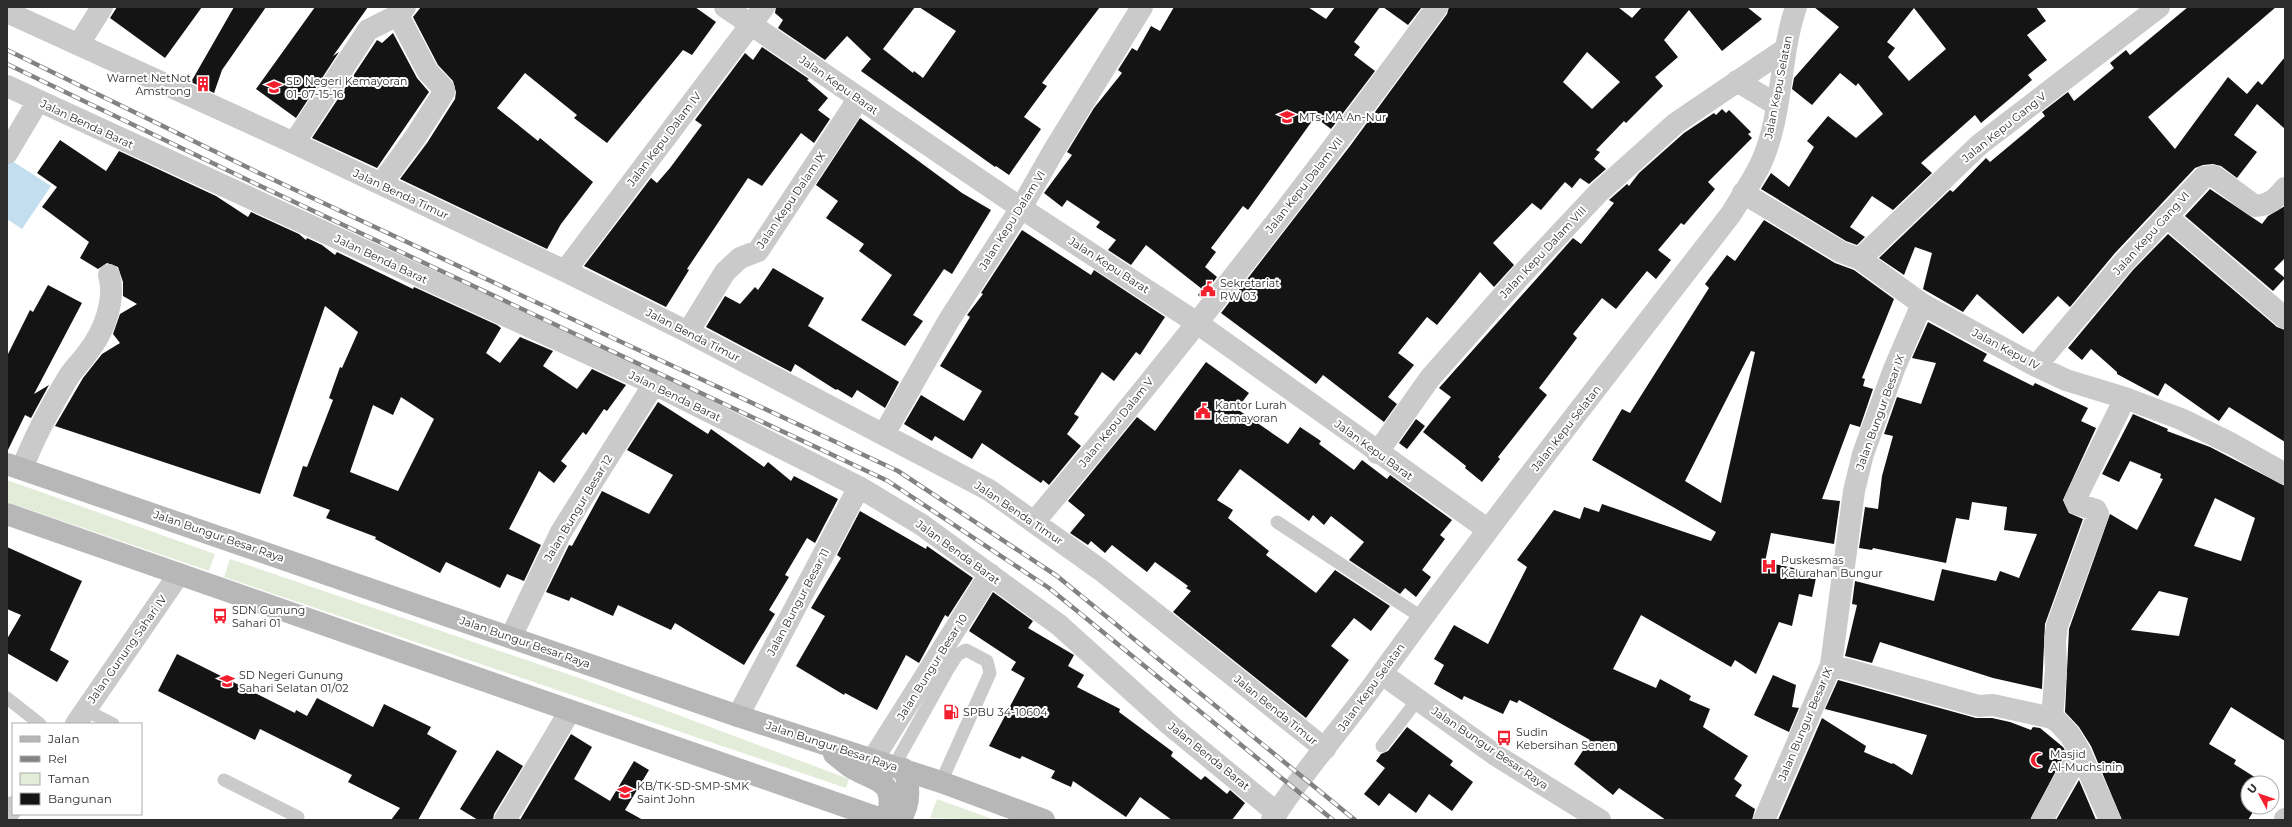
<svg xmlns="http://www.w3.org/2000/svg" width="2292" height="827" viewBox="0 0 2292 827" font-family="Montserrat,sans-serif">
	<style>
		.green { fill: #e3ecd9 }
		.water { fill: #c3deee }
		.building { fill: #141414; fill-rule: evenodd }
		.lines { fill: none; stroke-linecap: round; stroke-linejoin: round }
		.service { stroke: #cacaca; stroke-width: 13 }
		.minor { stroke: #cacaca; stroke-width: 22 }
		.tertiary { stroke: #cacaca; stroke-width: 22 }
		.secondary { stroke: #b7b7b7; stroke-width: 22 }
		.rail-casing { stroke: #828282; stroke-width: 4.5 }
		.rail { stroke: #fff; stroke-width: 3; stroke-dasharray: 9; stroke-linecap: butt }
		.labels { text-anchor: middle; stroke-width: 4; stroke-linejoin: round; paint-order: stroke }
		.poi-label { font-size: 11px; fill: #2d2d2d; stroke: #fff; text-anchor: start }
		.street-label { font-size: 11px; fill: #2d2d2d; stroke: #fff }
	</style>
	<rect width="100%" height="100%" fill="#fff"/>
	<path class="green" d="M7,480L215,554L209,571L7,502Z
		M230,559L585,680L849,779L846,788L224,577Z
		M937,799L995,820L930,818Z"/>
	<path class="water" d="M9,159L51,186L22,229L7,219V162Z"/>
	<path class="building" d="M117,7H202L165,58L110,18Z
		M234,7H266L222,70L214,93L191,82Z
		M315,7H368L333,56L339,52L296,118L256,89Z
		M421,7H695L716,22L692,55L683,50L607,143L574,118L577,115L525,73L497,108L538,141L540,138L593,182L561,224L547,249L400,179L427,143L455,99L456,92L453,81L438,65L413,17Z
		M776,7H915L883,49L913,73L914,71L923,78L956,31L919,7H1100L1042,83L1047,86L1024,117L1041,129L1009,175L996,166L995,167L861,71L871,59L847,36L825,60L778,28L783,20L775,13Z
		M1174,7H1308L1326,19L1335,7H1380L1354,42L1360,47L1354,55L1375,71L1331,129L1315,117L1248,210L1243,206L1211,248L1216,252L1205,267L1217,277L1201,298L1198,295L1202,289L1146,245L1131,265L1108,250L1116,240L1096,227L1100,222L1067,200L1062,207L1044,193L1072,155L1067,152L1094,108L1122,73L1118,70L1132,48L1137,51L1151,26L1160,31Z
		M1383,7H1422L1408,25Z
		M1449,7H1618L1632,18L1642,7H1747L1762,19L1722,51L1689,10L1664,40L1678,57L1655,77L1663,86L1626,123L1624,121L1596,150L1600,152L1594,159L1606,169L1589,184L1580,178L1572,188L1565,182L1541,210L1532,203L1493,243L1514,265L1494,287L1480,272L1437,325L1427,317L1398,353L1414,365L1388,397L1397,404L1384,422L1323,375L1316,384L1221,313L1350,146L1447,14ZM1587,52L1620,82L1592,109L1563,82Z
		M1814,7H2036L2046,21L2027,35L2047,60L2028,75L2032,80L1981,123L1975,115L1921,163L1932,173L1893,210L1872,196L1850,227L1865,237L1857,245L1846,241L1761,189L1771,173L1789,187L1814,147L1807,141L1828,116L1856,138L1883,114L1858,83L1856,86L1840,73L1812,105L1792,89L1794,78L1839,27ZM1914,8L1946,49L1909,81L1888,57L1895,48L1887,42Z
		M2188,7H2276L2148,117L2175,149L2228,77L2247,94L2258,81L2262,85L2285,57V129L2257,104L2234,135L2257,152L2237,178L2221,166L2213,164L2203,165L2195,168L2115,253L2070,307L2058,296L2023,334L1977,294L1963,312L1923,289L1932,253L1915,247L1904,275L1879,258L1950,190L1953,192L1986,158L1990,162L2045,116L2042,112L2068,92L2074,101L2114,68L2110,63L2126,50L2130,55Z
		M393,33L417,78L429,92L377,168L312,138L377,40L382,43Z
		M762,47L809,79L807,80L828,98L818,110L830,119L814,143L801,133L762,186L748,178L687,269L689,270L666,307L584,266L651,178L657,183L670,168L702,125L695,120L745,53L753,60Z
		M1722,109L1726,113L1729,110L1751,132L1748,134L1752,138L1708,182L1715,189L1684,225L1681,223L1658,250L1671,260L1656,279L1647,271L1616,309L1602,298L1573,334L1577,338L1539,388L1547,395L1498,457L1500,459L1482,482L1465,468L1466,466L1423,432L1451,397L1439,388L1573,238L1581,244L1614,203L1609,200L1627,184L1629,186L1639,173L1684,133L1714,113L1716,115Z
		M860,118L962,193L991,210L952,274L944,269L913,315L923,321L905,346L861,320L892,275L859,251L864,244L826,218L838,201L816,185Z
		M60,140L106,171L119,151L216,196L248,217L251,212L299,234L306,240L307,238L322,245L335,255L337,252L413,289L414,287L497,325L501,328L486,353L500,363L520,337L553,351L543,366L577,389L592,369L626,385L607,411L604,409L586,435L583,432L561,461L567,466L554,483L539,471L509,529L541,545L524,581L507,574L500,588L446,562L440,573L375,539L376,537L326,518L330,510L293,496L303,466L307,467L333,400L329,398L340,367L342,368L358,332L325,306L260,494L55,426L83,378L102,354L120,343L113,334L120,314L137,304L123,296V282L118,267L107,263L98,269L80,258L89,242L42,207L57,187L37,173ZM401,397L434,419L398,491L350,472L373,405L393,415Z
		M2210,189L2262,224L2268,216L2285,206V258L2274,269L2285,278L2273,291L2185,216Z
		M1764,220L1835,263L1854,270L1894,299L1862,378L1865,379L1863,386L1873,389L1860,427L1850,424L1822,499L1840,501L1834,544L1771,533L1765,562L1817,573L1812,597L1799,594L1792,626L1779,622L1756,674L1735,660L1731,667L1641,615L1613,669L1656,688L1660,679L1691,696L1689,700L1710,709L1703,727L1748,756L1734,779L1742,785L1735,796L1755,809L1752,820H1666L1619,788L1613,795L1574,764L1590,740L1519,700L1517,703L1510,700L1503,714L1464,696L1462,700L1434,684L1444,665L1434,659L1454,625L1488,644L1527,567L1517,560L1554,510L1580,519L1584,507L1599,512L1602,504L1711,541L1716,532L1592,460L1622,409L1630,413L1709,288L1705,284L1727,255L1735,261ZM1751,351L1755,352L1721,503L1685,481Z
		M1022,230L1091,275L1094,270L1165,317L1140,355L1136,352L1114,381L1102,372L1074,414L1079,417L1067,434L1081,446L1049,485L1043,480L1041,483L982,443L972,459L935,436L932,441L904,424L921,395L964,421L982,391L940,366L970,317L967,315L983,294L981,293Z
		M2168,234L2277,327L2285,330V442L2229,407L2219,421L2165,383L2158,396L2117,374V372L2091,349L2082,360L2068,348L2133,270Z
		M773,268L824,298L808,326L899,382L885,408L857,390L852,398L837,389L836,390L795,364L791,372L706,327L725,296L740,304L755,287L758,290Z
		M48,285L82,303L34,394L49,385L31,418L25,415L7,452V356L30,310L33,312Z
		M1928,322L1987,354L1983,361L2033,386L2035,383L2088,408L2081,421L2096,428L2063,500L2069,513L2083,519L2045,624L2042,689L1993,678L1880,642L1872,663L1845,656L1857,605L1852,604L1855,581L1934,601L1942,569L1996,581L2000,571L2019,578L2037,534L2004,530L2007,507L1972,502L1969,520L1956,518L1946,563L1873,548L1872,550L1859,548L1865,507L1878,509L1882,476L1893,436L1884,434L1897,397L1921,404L1936,363L1912,358Z
		M1206,362L1249,393L1237,409L1288,444L1300,427L1321,441L1319,444L1354,470L1362,460L1387,479L1390,475L1452,520L1440,535L1445,539L1422,570L1431,577L1416,597L1405,588L1400,594L1349,560L1364,542L1331,516L1324,525L1313,515L1309,521L1240,469L1217,500L1233,510L1228,518L1269,551L1266,555L1316,593L1335,570L1390,606L1371,631L1354,618L1331,646L1349,660L1306,718L1173,612L1191,591L1186,588L1188,586L1155,562L1147,572L1112,545L1105,553L1091,541L1088,545L1070,533L1085,515L1068,501L1137,417L1155,431Z
		M658,402L708,434L711,429L764,467L768,462L791,481L794,476L838,499L815,543L807,538L785,575L789,577L769,610L775,614L744,665L675,623L671,630L618,605L613,616L571,597L569,601L546,592L569,545L572,546L602,491L649,514L673,475L627,450Z
		M2133,414L2168,429L2167,431L2210,447L2285,486V741L2231,707L2209,744L2236,760L2234,764L2264,783H2248V807H2256L2248,820H2122L2091,746L2079,727L2065,712L2069,629L2110,514L2137,530L2163,479L2160,478L2161,474L2130,461L2119,482L2102,474ZM2215,498L2255,518L2241,561L2194,546ZM2159,591L2188,598L2179,636L2131,630Z
		M1416,419L1425,426L1407,449L1399,443Z
		M860,511L926,549L927,546L973,578L948,617L945,615L919,663L906,655L877,710L845,693L844,695L796,666L825,616L811,608L841,558L837,555Z
		M7,547L82,581L50,650L69,661L57,682L7,653V639L21,615L7,609Z
		M993,592L1033,621L1028,628L1074,655L1068,666L1084,675L1077,687L1120,709L1119,712L1173,752L1171,756L1201,780L1205,776L1227,794L1230,790L1245,803L1232,820H1172L1140,797L1126,817L1073,781L1071,787L1051,778L1055,771L1022,756L1020,759L989,746L1025,678L1011,670L1016,662L969,631Z
		M177,654L295,713L296,710L307,716L317,698L373,727L384,704L431,727L427,734L457,751L418,820H391L400,808L348,782L352,775L260,729L255,740L158,691Z
		M1773,675L1796,685L1792,707L1799,708L1789,732L1754,715Z
		M1838,680L1976,718H1992L2010,722L2031,730L2033,727L2040,728L2063,747L2066,752L2030,820H1778L1822,718L1866,746L1864,752L1892,764L1893,763L1912,775L1927,735L1825,709Z
		M1407,727L1453,761L1450,765L1473,782L1452,811L1429,794L1416,813L1389,793L1379,806L1364,794L1385,768L1376,761L1381,754L1388,751Z
		M571,734L592,747L574,779L610,801L634,761L649,770L625,810L643,820H520Z
		M497,750L523,766L494,814L493,820H478L460,809Z
		M2079,780L2096,820H2056Z"/>
	<g class="lines">
		<path class="service" d="M1277,522L1421,617
			M7,698L40,724
			M85,710L113,724
			M1382,746L1418,699
			M894,766L947,671L957,655L966,650L987,661L990,673L941,782
			M224,780L298,817"/>
		<path class="minor" d="M7,12L294,143L565,271L688,332L989,490L1102,571L1325,749
			M79,44L102,7
			M1737,81L1777,105
			M7,86L654,384L859,487L922,525L1059,625L1170,725L1277,813
			M294,143L368,30L398,15L405,7
			M7,153L38,101
			M381,184L416,136L444,92V89L428,72L398,15
			M1743,193L1841,252L1860,259L1922,304L2036,366L2066,380L2125,398L2181,419L2232,444L2285,474
			M2166,216L2285,318
			M1860,259L1979,145L2159,7
			M565,271L764,7
			M688,332L725,272L740,258L758,251L859,98
			M2036,366L2124,262L2204,177L2214,176L2255,206C2270,205 2276,199 2285,188
			M884,434L949,320L1021,208L1054,150L1142,7
			M1377,453L1430,378L1522,274L1599,192L1676,123L1785,49
			M22,469C34,437 51,406 69,376C74,368 82,361 88,352C104,332 116,300 109,275
			M1035,521C1175,355 1309,183 1437,7
			M511,637L561,532L654,384
			M1831,665L1979,706L1993,705L2052,718L2058,722L2070,735L2080,752L2110,820
			M738,716L859,487
			M2052,718L2056,669L2055,641L2057,626L2098,514L2096,510L2077,504L2075,500L2125,398
			M76,724L179,574
			M873,759L990,574
			M7,815L13,807
			M505,820L570,711
			M1764,820L1831,665L1854,491L1863,454L1894,369L1922,304
			M2042,820L2080,752
			M2285,820V819"/>
		<path class="tertiary" d="M725,7L1021,208L1197,323L1487,529
			M1382,674L1497,756L1600,820
			M1272,820C1305,768 1347,723 1382,673C1495,518 1613,366 1731,214C1741,197 1754,179 1762,161C1783,113 1779,57 1796,7"/>
		<path class="secondary" d="M7,464L738,716L941,782L1044,820
			M7,514L884,820
			M834,754C839,758 844,762 849,766C877,784 897,777 887,820
			M900,820C911,804 910,787 904,769"/>
		<g class="rail-casing">
			<path id="rail" d="M7,50L259,173L898,471L1057,576L1355,820
				M7,64L254,183L888,481L1049,588L1333,820"/>
		</g>
		<use href="#rail" class="rail"/>
	</g>
	<defs>
		<g id="building-bare" transform="scale(1.2)"><path d="M-4-6H4V6H1V3H-1V6H-4ZM-2.5-4.3h1.7v1.8h-1.7ZM.8-4.3h1.7v1.8H.8ZM-2.5-1h1.7V.8h-1.7ZM.8-1h1.7V.8H.8Z" fill="#f51e2e" stroke="#fff" stroke-width="2.5" paint-order="stroke"/></g>
		<g id="school-bare" transform="scale(1.2)"><path d="M0-5L7-2L0 1L-7-2ZM-4 1L0 2.5L4 1V4Q0 6-4 4Z" fill="#f51e2e" stroke="#fff" stroke-width="2.5" paint-order="stroke"/></g>
		<g id="civic-bare" transform="scale(1.2)"><path d="M-.6-6.5H3V-4.5H.6V-3L4-1V1h2V6H-6V1h2V-1L-.6-3ZM-1.2 2.5V6h2.4V2.5Z" fill="#f51e2e" stroke="#fff" stroke-width="2.5" paint-order="stroke"/></g>
		<g id="hospital-bare" transform="scale(1.2)"><path d="M-5-5h3v3.5h4V-5h3V5h-3V1.5h-4V5h-3Z" fill="#f51e2e" stroke="#fff" stroke-width="2.5" paint-order="stroke"/></g>
		<g id="bus-bare" transform="scale(1.2)"><path d="M-5-6H5V4H4V6H2V4H-2V6H-4V4H-5ZM-3.5-4V0h7V-4ZM-3.5 1.2v1.5H-2V1.2ZM2 1.2v1.5H3.5V1.2Z" fill="#f51e2e" stroke="#fff" stroke-width="2.5" paint-order="stroke"/></g>
		<g id="fuel-bare" transform="scale(1.2)"><path d="M-5.5-6h7V0h2V4h1.3V-2.5L3-4.5l.8-.8L6-3V5H2.5V1h-1V6h-7ZM-4.2-4.7v3.2H.2V-4.7Z" fill="#f51e2e" stroke="#fff" stroke-width="2.5" paint-order="stroke"/></g>
		<g id="mosque-bare" transform="scale(1.2)"><path d="M3.5-4.9A6 6 0 1 0 3.5 4.9A5 5 0 1 1 3.5-4.9Z" fill="#f51e2e" stroke="#fff" stroke-width="2.5" paint-order="stroke"/></g>
	</defs>
	<g fill-rule="evenodd">
		<use href="#building-bare" x="203" y="84"/>
		<use href="#school-bare" x="274" y="87"/>
		<use href="#school-bare" x="1287" y="117"/>
		<use href="#civic-bare" x="1208" y="289"/>
		<use href="#civic-bare" x="1203" y="411"/>
		<use href="#hospital-bare" x="1769" y="566"/>
		<use href="#bus-bare" x="220" y="616"/>
		<use href="#school-bare" x="227" y="681"/>
		<use href="#fuel-bare" x="951" y="712"/>
		<use href="#bus-bare" x="1504" y="738"/>
		<use href="#mosque-bare" x="2038" y="760"/>
		<use href="#school-bare" x="625" y="792"/>
	</g>
	<g class="labels">
		<g class="poi-label">
			<text x="191" y="82" text-anchor="end">Warnet NetNot<tspan x="191" dy="13">Amstrong</tspan></text>
			<text x="286" y="85">SD Negeri Kemayoran<tspan x="286" dy="13">01-07-15-16</tspan></text>
			<text x="1299" y="121">MTs-MA An-Nur</text>
			<text x="1220" y="287">Sekretariat<tspan x="1220" dy="13">RW 03</tspan></text>
			<text x="1215" y="409">Kantor Lurah<tspan x="1215" dy="13">Kemayoran</tspan></text>
			<text x="1781" y="564">Puskesmas<tspan x="1781" dy="13">Kelurahan Bungur</tspan></text>
			<text x="232" y="614">SDN Gunung<tspan x="232" dy="13">Sahari 01</tspan></text>
			<text x="239" y="679">SD Negeri Gunung<tspan x="239" dy="13">Sahari Selatan 01/02</tspan></text>
			<text x="963" y="716">SPBU 34-10604</text>
			<text x="1516" y="736">Sudin<tspan x="1516" dy="13">Kebersihan Senen</tspan></text>
			<text x="2050" y="758">Masjid<tspan x="2050" dy="13">Al-Muchsinin</tspan></text>
			<text x="637" y="790">KB/TK-SD-SMP-SMK<tspan x="637" dy="13">Saint John</tspan></text>
		</g>
		<g class="street-label">
			<text transform="translate(839 85) rotate(35)" y="4">Jalan Kepu Barat</text>
			<text transform="translate(1778 87) rotate(-79)" y="4">Jalan Kepu Selatan</text>
			<text transform="translate(87 124) rotate(25)" y="4">Jalan Benda Barat</text>
			<text transform="translate(2004 127) rotate(-39)" y="4">Jalan Kepu Gang V</text>
			<text transform="translate(664 139) rotate(-53)" y="4">Jalan Kepu Dalam IV</text>
			<text transform="translate(1304 185) rotate(-52)" y="4">Jalan Kepu Dalam VII</text>
			<text transform="translate(401 194) rotate(25)" y="4">Jalan Benda Timur</text>
			<text transform="translate(791 200) rotate(-56)" y="4">Jalan Kepu Dalam IX</text>
			<text transform="translate(1012 220) rotate(-58)" y="4">Jalan Kepu Dalam VI</text>
			<text transform="translate(2151 233) rotate(-48)" y="4">Jalan Kepu Gang VI</text>
			<text transform="translate(1543 252) rotate(-47)" y="4">Jalan Kepu Dalam VIII</text>
			<text transform="translate(381 259) rotate(25)" y="4">Jalan Benda Barat</text>
			<text transform="translate(1109 265) rotate(33)" y="4">Jalan Kepu Barat</text>
			<text transform="translate(693 335) rotate(27)" y="4">Jalan Benda Timur</text>
			<text transform="translate(2006 349) rotate(28)" y="4">Jalan Kepu IV</text>
			<text transform="translate(675 396) rotate(26)" y="4">Jalan Benda Barat</text>
			<text transform="translate(1880 412) rotate(-70)" y="4">Jalan Bungur Besar IX</text>
			<text transform="translate(1116 422) rotate(-51)" y="4">Jalan Kepu Dalam V</text>
			<text transform="translate(1566 428) rotate(-52)" y="4">Jalan Kepu Selatan</text>
			<text transform="translate(1374 450) rotate(36)" y="4">Jalan Kepu Barat</text>
			<text transform="translate(578 508) rotate(-59)" y="4">Jalan Bungur Besar 12</text>
			<text transform="translate(1019 513) rotate(34)" y="4">Jalan Benda Timur</text>
			<text transform="translate(219 536) rotate(19)" y="4">Jalan Bungur Besar Raya</text>
			<text transform="translate(958 552) rotate(36)" y="4">Jalan Benda Barat</text>
			<text transform="translate(798 602) rotate(-62)" y="4">Jalan Bungur Besar 11</text>
			<text transform="translate(525 642) rotate(19)" y="4">Jalan Bungur Besar Raya</text>
			<text transform="translate(127 649) rotate(-55)" y="4">Jalan Gunung Sahari IV</text>
			<text transform="translate(932 667) rotate(-58)" y="4">Jalan Bungur Besar 10</text>
			<text transform="translate(1371 687) rotate(-54)" y="4">Jalan Kepu Selatan</text>
			<text transform="translate(1276 710) rotate(39)" y="4">Jalan Benda Timur</text>
			<text transform="translate(1805 724) rotate(-67)" y="4">Jalan Bungur Besar IX</text>
			<text transform="translate(832 746) rotate(18)" y="4">Jalan Bungur Besar Raya</text>
			<text transform="translate(1490 748) rotate(34)" y="4">Jalan Bungur Besar Raya</text>
			<text transform="translate(1209 756) rotate(39)" y="4">Jalan Benda Barat</text>
		</g>
	</g>
	<rect width="2292" height="827" fill="none" stroke="#2d2d2d" stroke-width="16"/>
	<rect x="12" y="723" width="130" height="92" fill="#ffffff" stroke="#ababab"/>
	<rect x="20" y="736" width="20" height="6" fill="#b7b7b7" stroke="#ababab"/>
	<text x="48" y="743" font-size="12" fill="#2d2d2d">Jalan</text>
	<rect x="20" y="756" width="20" height="6" fill="#828282" stroke="#ababab"/>
	<text x="48" y="763" font-size="12" fill="#2d2d2d">Rel</text>
	<rect x="20" y="773" width="20" height="12" fill="#e3ecd9" stroke="#ababab"/>
	<text x="48" y="783" font-size="12" fill="#2d2d2d">Taman</text>
	<rect x="20" y="793" width="20" height="12" fill="#141414" stroke="#ababab"/>
	<text x="48" y="803" font-size="12" fill="#2d2d2d">Bangunan</text>
	<g transform="translate(2260 795) rotate(310)"><circle r="19" fill="#ffffff" stroke="#ababab"/>
	<path d="M0-3L7 15L0 10L-7 15Z" fill="#f51e2e"/>
	<text y="-6" font-size="11" font-weight="bold" text-anchor="middle" fill="#2d2d2d">U</text>
	</g>
</svg>
